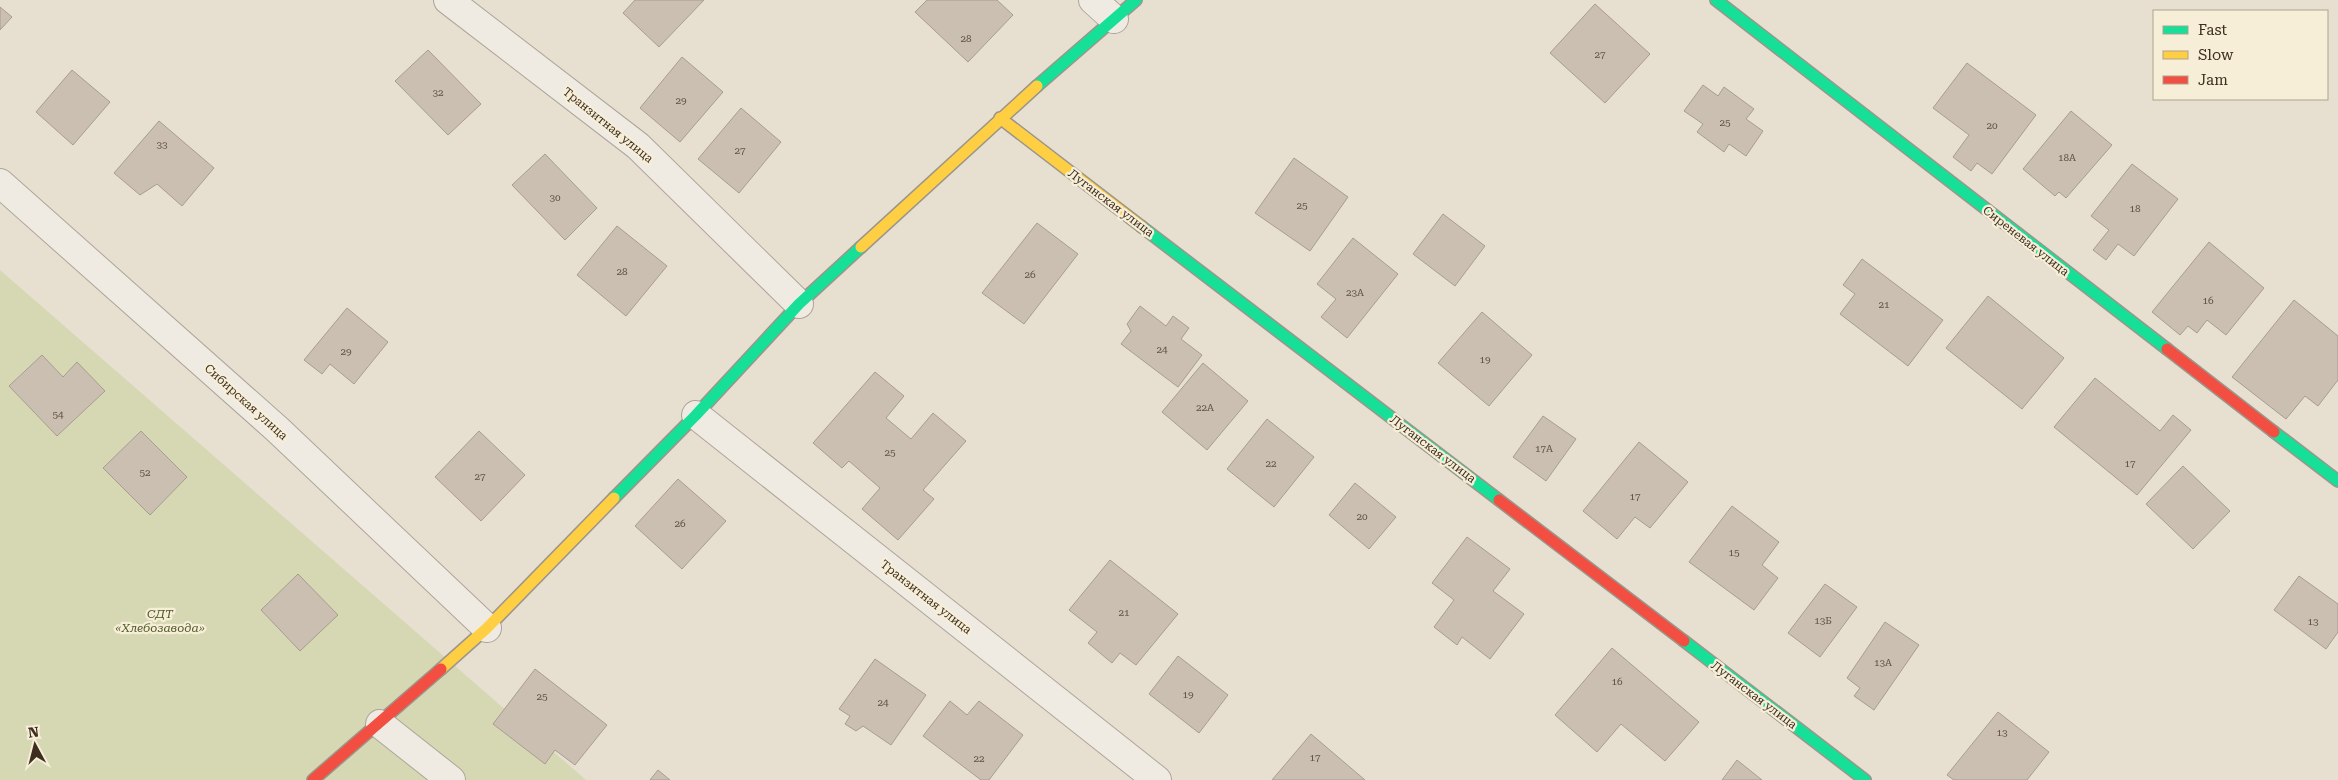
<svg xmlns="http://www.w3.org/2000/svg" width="2338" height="780" viewBox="0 0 2338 780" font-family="'Roboto Serif',serif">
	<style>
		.green { fill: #d6d7b3 }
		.building { fill: #cbbfb2; stroke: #a89c90 }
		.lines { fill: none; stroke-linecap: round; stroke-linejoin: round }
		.street-casing { stroke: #ada599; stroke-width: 30 }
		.fast-casing { stroke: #9c958a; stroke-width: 14 }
		.slow-casing { stroke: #9c958a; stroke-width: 14 }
		.jam-casing { stroke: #9c958a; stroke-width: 14 }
		.street { stroke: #efebe3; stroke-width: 28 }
		.fast { stroke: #16e098; stroke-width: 11 }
		.slow { stroke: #ffcf43; stroke-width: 11 }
		.jam { stroke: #f24e42; stroke-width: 11 }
		.labels { text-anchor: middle; stroke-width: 4.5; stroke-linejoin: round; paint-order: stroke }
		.number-label { font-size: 10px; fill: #605244 }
		.street-label { font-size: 12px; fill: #3d2e20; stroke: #f7eed8 }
		.park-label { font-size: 12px; font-style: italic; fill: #4d5a26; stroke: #f7eed8 }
	</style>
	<rect width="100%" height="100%" fill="#e7e0d1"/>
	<path class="green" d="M0,270L586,780H0Z"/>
	<path class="building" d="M635,0H704L659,47L623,13Z
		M927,0H997L1013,15L968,62L915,12Z
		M1595,4L1650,54L1605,103L1550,53Z
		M0,7L12,17L0,30Z
		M428,50L481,104L448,135L395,81Z
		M682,57L723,92L680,142L640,108Z
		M1967,63L2036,115L1992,174L1977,163L1971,171L1953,157L1969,135L1933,108Z
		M72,70L110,102L73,145L36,112Z
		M1703,85L1718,96L1724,87L1754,109L1746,119L1763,131L1746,156L1729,144L1724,152L1697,132L1703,124L1684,111Z
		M741,108L781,142L739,193L698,159Z
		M2071,111L2112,145L2066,198L2059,192L2055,196L2023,169Z
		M159,121L214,168L182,206L157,184L140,195L114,173Z
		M545,154L597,208L565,240L512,185Z
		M1294,158L1348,197L1310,251L1255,213Z
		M2132,164L2178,199L2134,256L2118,244L2106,260L2093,250L2109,230L2091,216Z
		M1443,214L1485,246L1455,286L1413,254Z
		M1037,223L1078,254L1024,324L982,293Z
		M617,226L667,266L626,316L577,275Z
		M1353,238L1398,274L1347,338L1321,317L1336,299L1317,284Z
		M2209,242L2264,288L2226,335L2207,320L2197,333L2188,326L2180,335L2152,312Z
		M1862,259L1943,320L1908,366L1840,314L1855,294L1843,285Z
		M1988,296L2064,358L2022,409L1946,348Z
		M2294,300L2338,336V380L2318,406L2305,396L2286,419L2232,377Z
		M1140,306L1166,326L1173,316L1189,328L1181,339L1202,355L1178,387L1121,344L1131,331L1127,324Z
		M347,308L388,342L354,384L330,364L322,374L304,360Z
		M1482,312L1532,355L1489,406L1438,363Z
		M42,355L63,377L77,362L105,391L57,436L9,386Z
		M1203,363L1248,401L1207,450L1162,412Z
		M875,372L904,396L886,418L911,439L933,413L966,441L923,490L934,499L898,540L862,509L880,488L849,461L842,468L813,443Z
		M2095,378L2160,431L2173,415L2191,430L2137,495L2054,427Z
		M1543,416L1576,439L1546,481L1513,457Z
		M1267,419L1314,457L1274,507L1227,469Z
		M141,431L187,477L150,515L103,468Z
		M479,431L525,475L481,521L435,477Z
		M1639,442L1688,482L1650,528L1635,517L1617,539L1583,511Z
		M2183,466L2230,511L2193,549L2146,504Z
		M678,479L726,521L682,569L635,526Z
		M1355,483L1396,517L1369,549L1329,515Z
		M1732,506L1779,542L1762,565L1778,578L1754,610L1689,562Z
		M1467,537L1510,569L1493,591L1524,614L1490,659L1462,637L1457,645L1434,627L1454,600L1432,583Z
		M1110,560L1178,614L1136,665L1120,653L1112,663L1088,643L1097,632L1069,610Z
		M298,574L338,615L300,651L261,610Z
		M2299,576L2338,604V632L2326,649L2274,610Z
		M1825,584L1857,607L1820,657L1788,633Z
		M1885,622L1919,645L1874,710L1854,696L1860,688L1847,678Z
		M1612,648L1699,722L1665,761L1621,724L1597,752L1555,715Z
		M1178,656L1228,695L1199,733L1149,694Z
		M875,659L926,695L891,745L863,726L856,731L845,724L850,716L839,709Z
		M535,669L607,725L575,765L555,750L545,764L493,724Z
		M950,701L967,715L979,701L1023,735L989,780H981L923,736Z
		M1998,712L2049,752L2027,780H1954L1947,775Z
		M1311,734L1365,780H1272Z
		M1737,760L1762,780H1722Z
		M658,770L670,780H650Z"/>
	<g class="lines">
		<g class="street-casing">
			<path id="street" d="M448,0L638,146L799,304
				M1093,0L1114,19
				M0,183L277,429L487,628
				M696,415L1157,780
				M380,724L451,780"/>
		</g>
		<g class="fast-casing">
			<path id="fast" d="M1716,0L2167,349
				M1037,86L1136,0
				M1142,227L1499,500
				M2274,432L2338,481
				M614,498L696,415L799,304L861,247
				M1684,641L1865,780"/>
		</g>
		<g class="slow-casing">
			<path id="slow" d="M1000,118L1142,227
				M861,247L1037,86
				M441,669L487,628L614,498"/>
		</g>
		<g class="jam-casing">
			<path id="jam" d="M2167,349L2274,432
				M1499,500L1684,641
				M313,780L441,669"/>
		</g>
		<use href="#street" class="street"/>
		<use href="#fast" class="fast"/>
		<use href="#slow" class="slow"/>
		<use href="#jam" class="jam"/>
	</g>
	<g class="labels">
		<g class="number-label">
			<text x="966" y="42">28</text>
			<text x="1600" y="58">27</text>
			<text x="438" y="96">32</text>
			<text x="681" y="104">29</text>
			<text x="1725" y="126">25</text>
			<text x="1992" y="129">20</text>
			<text x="162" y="148">33</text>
			<text x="740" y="154">27</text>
			<text x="2067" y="161">18А</text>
			<text x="555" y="201">30</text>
			<text x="1302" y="209">25</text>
			<text x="2135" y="212">18</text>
			<text x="622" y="275">28</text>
			<text x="1030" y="278">26</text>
			<text x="1355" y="296">23А</text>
			<text x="2208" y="304">16</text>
			<text x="1884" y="308">21</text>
			<text x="1162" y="353">24</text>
			<text x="346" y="355">29</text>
			<text x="1485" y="363">19</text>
			<text x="1205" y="411">22А</text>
			<text x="58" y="418">54</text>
			<text x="1544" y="452">17А</text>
			<text x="890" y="456">25</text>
			<text x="1271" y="467">22</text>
			<text x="2130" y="467">17</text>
			<text x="145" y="476">52</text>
			<text x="480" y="480">27</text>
			<text x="1635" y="500">17</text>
			<text x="1362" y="520">20</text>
			<text x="680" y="527">26</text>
			<text x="1734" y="556">15</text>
			<text x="1124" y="616">21</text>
			<text x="1823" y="624">13Б</text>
			<text x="2313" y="625">13</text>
			<text x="1883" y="666">13А</text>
			<text x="1617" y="685">16</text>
			<text x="1188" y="698">19</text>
			<text x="542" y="700">25</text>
			<text x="883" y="706">24</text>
			<text x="2002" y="736">13</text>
			<text x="1315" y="761">17</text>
			<text x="979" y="762">22</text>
		</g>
		<g class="street-label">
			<text transform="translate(608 125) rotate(39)" y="4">Транзитная улица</text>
			<text transform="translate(1111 203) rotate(37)" y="4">Луганская улица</text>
			<text transform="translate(2026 241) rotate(38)" y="4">Сиреневая улица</text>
			<text transform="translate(246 402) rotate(42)" y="4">Сибирская улица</text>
			<text transform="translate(1433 449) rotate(37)" y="4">Луганская улица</text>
			<text transform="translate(926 597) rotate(38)" y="4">Транзитная улица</text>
			<text transform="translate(1754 695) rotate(37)" y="4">Луганская улица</text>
		</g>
		<g class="park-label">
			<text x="160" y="618">СДТ<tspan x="160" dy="14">«Хлебозавода»</tspan></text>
		</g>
	</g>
	<rect x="2153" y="10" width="175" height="90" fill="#f7eed8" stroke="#ada18e"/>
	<rect x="2163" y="26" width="25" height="8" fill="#16e098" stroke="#ada18e"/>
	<text x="2198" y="35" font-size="15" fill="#3d2e20">Fast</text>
	<rect x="2163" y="51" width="25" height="8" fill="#ffcf43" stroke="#ada18e"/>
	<text x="2198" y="60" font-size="15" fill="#3d2e20">Slow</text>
	<rect x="2163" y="76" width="25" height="8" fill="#f24e42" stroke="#ada18e"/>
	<text x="2198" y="85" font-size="15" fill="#3d2e20">Jam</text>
	<g transform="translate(35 745) rotate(353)" stroke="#f7eed8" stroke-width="4" paint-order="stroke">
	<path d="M0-4L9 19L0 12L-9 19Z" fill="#3d2e20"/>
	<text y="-8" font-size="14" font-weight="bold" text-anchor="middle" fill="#3d2e20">N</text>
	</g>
</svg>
